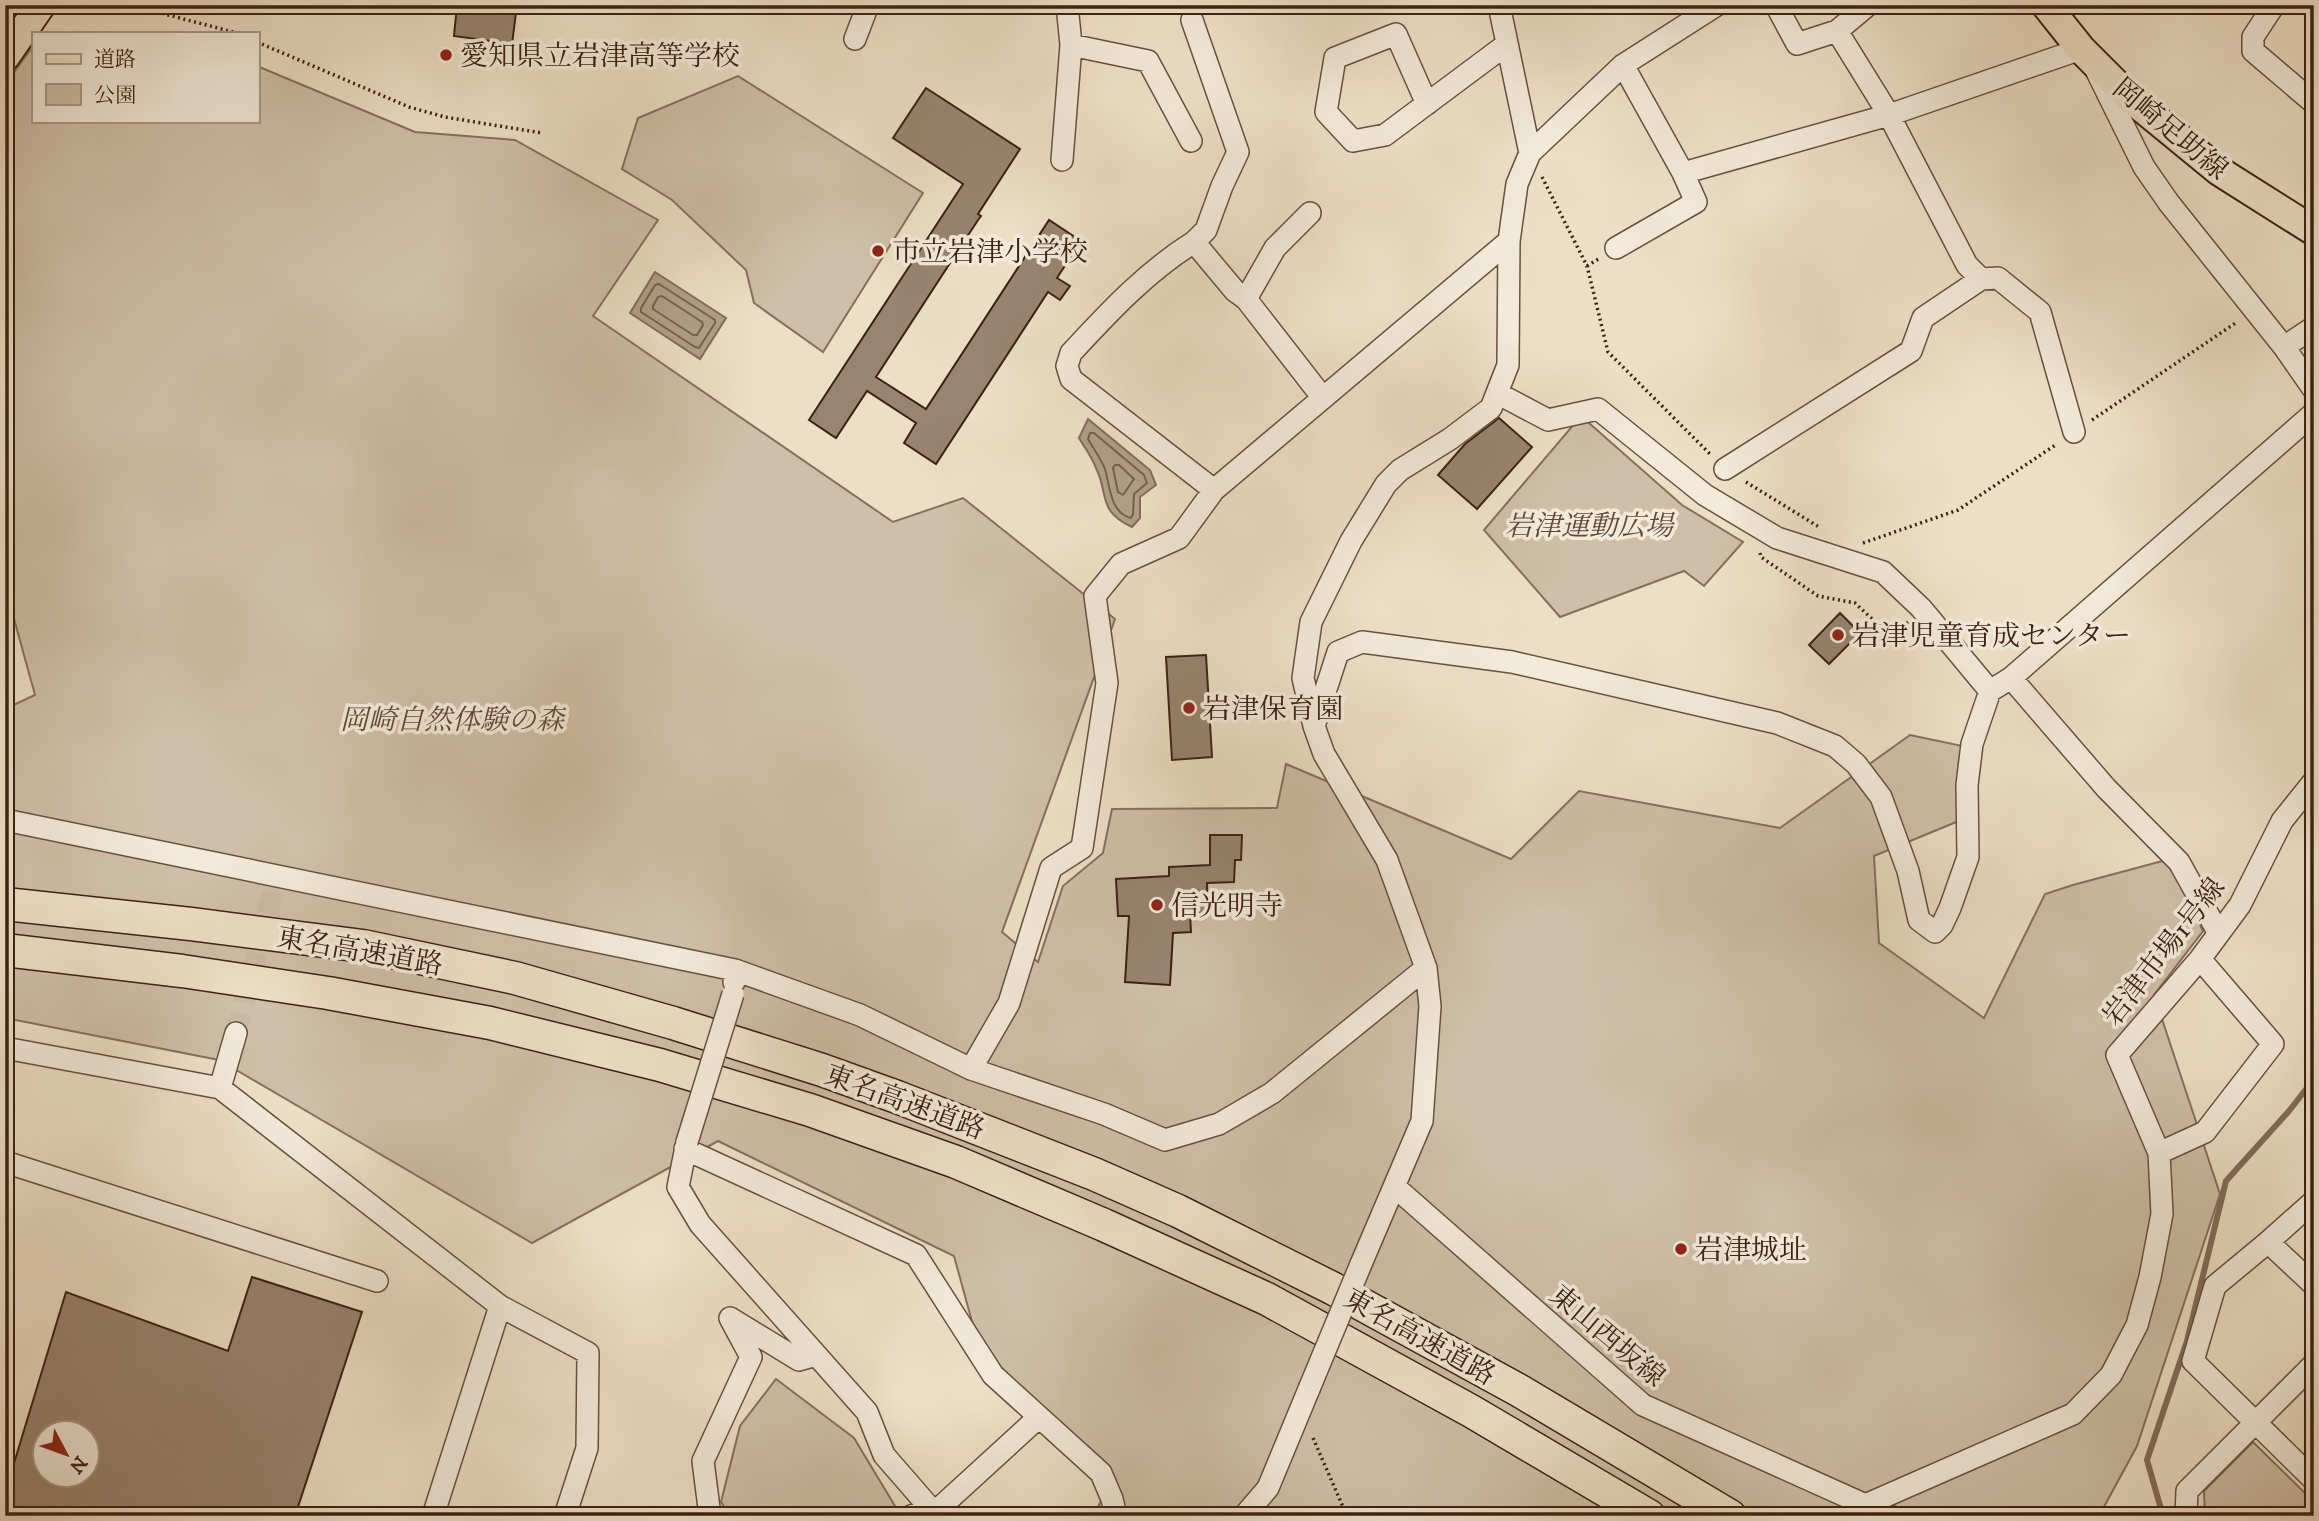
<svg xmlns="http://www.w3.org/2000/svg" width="2319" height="1521" viewBox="0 0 2319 1521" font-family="'IM FELL DW Pica','Noto Serif JP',serif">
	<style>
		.green { fill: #cfbfa8; stroke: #86705e; stroke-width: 2 }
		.water { fill: #b19f89; stroke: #826d5a; stroke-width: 2 }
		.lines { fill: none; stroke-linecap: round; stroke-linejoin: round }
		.shore { stroke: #76604e; stroke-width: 2 }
		.stream { stroke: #826d5a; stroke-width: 6 }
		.building { fill: #988470; stroke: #3c2213; stroke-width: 2; fill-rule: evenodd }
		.minor-tunnel { stroke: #cab9a2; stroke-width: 21; stroke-dasharray: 21 10; stroke-linecap: butt }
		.minor-casing { stroke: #685140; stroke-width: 24 }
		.major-casing { stroke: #3c2213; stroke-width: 32 }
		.highway-casing { stroke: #3c2213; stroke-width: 35 }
		.path { stroke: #3c2213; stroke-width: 3.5; stroke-dasharray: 2 3.5; stroke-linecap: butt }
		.minor { stroke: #f3eada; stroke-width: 21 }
		.major { stroke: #eddfc6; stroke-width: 28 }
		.highway { stroke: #eddfc6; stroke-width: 32 }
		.minor-bridge-casing { stroke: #685140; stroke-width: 24; stroke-linecap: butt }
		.minor-bridge { stroke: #f3eada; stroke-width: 21 }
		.poi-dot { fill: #8f2418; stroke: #f3eada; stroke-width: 2.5 }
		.labels { text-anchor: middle; stroke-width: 7; stroke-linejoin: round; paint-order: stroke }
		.poi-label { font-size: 28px; fill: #3c2213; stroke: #f3eada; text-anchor: start }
		.street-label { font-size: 28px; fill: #3c2213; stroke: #f3eada }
		.park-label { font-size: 28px; font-style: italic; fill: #614938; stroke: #f3eada }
	</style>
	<rect width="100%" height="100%" fill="#eddfc6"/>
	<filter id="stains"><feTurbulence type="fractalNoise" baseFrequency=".00286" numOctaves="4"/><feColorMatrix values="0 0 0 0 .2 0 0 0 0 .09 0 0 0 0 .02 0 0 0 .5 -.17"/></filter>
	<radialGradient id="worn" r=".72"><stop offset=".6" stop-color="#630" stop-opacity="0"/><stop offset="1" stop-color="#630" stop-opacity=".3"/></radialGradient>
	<path class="green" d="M33,46V121H257V66L415,132L515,140L658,220L593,316L893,522L963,498L1115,619L1002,932L1038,962L1063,886L1103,853L1112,809L1277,808L1286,764L1511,859L1579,791L1780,828L1910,735L1972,748L1966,818L1874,856L1879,943L1984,1018L2045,894L2073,885L2170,859L2203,931L2154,995L2220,1194L2137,1446L2099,1516H1094L1105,1492L988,1380L954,1256L718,1141L532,1243L219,1060L5,1018V709L35,695L5,586V85Z
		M738,76L923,193L823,352L754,303L746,270L672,200L622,169L638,118Z
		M1581,416L1682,505L1743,542L1704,586L1684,571L1560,617L1484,530Z
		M776,1379L854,1438L901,1516H730L721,1502L740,1426Z
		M2253,1442L2314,1502V1516H2205L2204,1491Z"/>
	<path class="water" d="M655,272L726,318L700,359L630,313Z
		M1088,419L1150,470L1156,485L1140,497V518L1132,527C1097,511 1109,494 1096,468C1092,457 1085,448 1079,438Z"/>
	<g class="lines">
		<path class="shore" d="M659,284L715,320V323L699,348L695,347L641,312V308L655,285Z
			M662,296L702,322L703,325L697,335H693L653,309V306L658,297Z
			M1090,433H1094L1144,475L1147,483L1134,494L1133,514L1131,518C1110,513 1110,486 1105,469C1101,459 1093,448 1088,439Z
			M1115,465H1119L1134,479L1123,495L1118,492L1113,468Z"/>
		<path class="stream" d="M2163,1516L2147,1460L2187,1341L2226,1181L2289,1111L2314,1079"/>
	</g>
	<path class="building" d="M457,5H517L512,44L454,36Z
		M926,88L1020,149L978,214L981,216L978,220L876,377L926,409L1049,220L1081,241L1057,278L1070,286L1060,300L1048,292L936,464L904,443L916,423L867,391L836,438L809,420L963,184L893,138Z
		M1499,418L1532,447L1477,509L1438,475L1465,444Z
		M1840,613L1860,633L1829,664L1809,645Z
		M1206,655L1212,757L1172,760L1166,657Z
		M1210,835H1242L1241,860H1235L1234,882L1207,883L1208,913L1190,914L1191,932L1173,933L1170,985L1125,982L1129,916H1118L1116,879L1169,876V867L1210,865Z
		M252,1277L362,1312L295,1516H5V1493L66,1292L228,1351ZM46,1433H88V1475H46Z"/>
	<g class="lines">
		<path class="minor-tunnel" d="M236,1033L273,893"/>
		<g class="minor-casing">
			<path id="minor" d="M1067,5L1071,45
				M1499,5L1530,153
				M1776,5L1797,44L1837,31L1889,115L2081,49
				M2274,5L2253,37V51L2314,103
				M1192,20L1238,152L1222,186L1206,230L1194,242L1235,291L1246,299L1323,398
				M1837,31L1868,5
				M855,39L868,5
				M1623,65L1683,173L1889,115L1967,265L1981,279
				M2097,72L2144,167L2169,203L2284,347L2314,390
				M1427,104L1396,34L1335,58L1326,112L1353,141L1385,135L1507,44
				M1062,160L1071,45L1148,61L1191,141
				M1194,242C1146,272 1109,312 1071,353L1067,366L1071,379L1214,490L1509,241
				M1616,248L1696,202L1683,173
				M1246,299L1275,248L1310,213
				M2284,347L2314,327
				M1497,393L1548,420L1598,409L1705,495L1777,538L1883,572L1921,608L1990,691
				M1725,469L1911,351L1923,318L1981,279L1998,278L2040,312L2074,432
				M2011,678L2106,788L2179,862L2218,932
				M1314,726L1338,652L1362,642L1512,662L1777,723L1835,746L1856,764L1881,797L1908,871L1919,920L1935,932L1942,925L1950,908L1968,857L1967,785L1972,744L1990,691L2011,678L2314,413
				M5,820L735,970L734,982
				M735,970L860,1015L971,1069L1104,1114L1165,1140L1219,1124L1272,1093L1426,968
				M5,1048L220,1088L500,1306L588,1353L587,1448L565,1516
				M971,1069L1009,1003L1051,868L1082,848L1107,683L1095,596L1121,564L1179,538L1214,490
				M220,1088L236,1033
				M687,1142L678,1187L700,1224L867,1412L884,1455L937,1516
				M685,1149L916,1255L993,1375L1101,1473L1112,1499L1116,1516
				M2159,1153L2205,1132L2273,1044L2200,959
				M5,1162L377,1281
				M1395,1187L1643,1405L1890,1516
				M2268,1242L2314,1201
				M1361,1264L1422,1121L1430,1006L1426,968L1387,860L1324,754L1314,726L1303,678L1311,622L1351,541L1386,484L1400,470L1450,439L1491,408L1508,365L1509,241L1517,184L1530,153L1623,65L1717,5
				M2314,1285L2268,1242L2215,1286L2193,1361L2314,1480
				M1863,1506L2073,1414L2111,1375L2137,1325L2150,1277L2162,1214L2159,1153L2117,1055L2200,959L2240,905L2282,821L2314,781
				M934,1513L1039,1417
				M433,1516L500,1306
				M710,1516L703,1461L751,1357L730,1318L799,1360L816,1355
				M911,1516L931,1509
				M1244,1516L1268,1488L1309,1389
				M2186,1516L2187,1491L2314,1364"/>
		</g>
		<g class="major-casing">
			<path id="major" d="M2046,5L2081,49L2130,98L2219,171L2314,231
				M5,57L41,5"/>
		</g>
		<g class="highway-casing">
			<path id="highway" d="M5,904L191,924L363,946L515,978L673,1023L822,1070L897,1097L1094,1174L1178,1211L1332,1288L1520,1391L1730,1516
				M5,950L182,971L328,993L490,1023L660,1065L810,1110L956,1162L1104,1225L1267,1299L1471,1411L1649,1516"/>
		</g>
		<path class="path" d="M64,11L95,6L153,11L237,33
			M257,42L409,107L445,117L542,133
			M1542,177L1587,266L1608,352L1712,456
			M1587,266L1600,258
			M2092,420L2237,322
			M1746,482L1819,527
			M1863,543L1958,510L2057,444
			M1760,553L1761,557L1818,596L1855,603L1885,631L1904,626L1908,622
			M1313,1438L1347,1516"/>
		<use href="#minor" class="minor"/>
		<use href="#major" class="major"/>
		<use href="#highway" class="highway"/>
		<g class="minor-bridge-casing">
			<path id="minor-bridge" d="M687,1142L733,994
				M1309,1389L1361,1264"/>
		</g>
		<use href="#minor-bridge" class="minor-bridge"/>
	</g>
	<g class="poi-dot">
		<circle cx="446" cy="55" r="7"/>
		<circle cx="878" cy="251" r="7"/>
		<circle cx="1838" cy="635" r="7"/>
		<circle cx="1189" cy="708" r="7"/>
		<circle cx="1157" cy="905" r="7"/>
		<circle cx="1681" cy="1249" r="7"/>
	</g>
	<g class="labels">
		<g class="poi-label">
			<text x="460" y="65">愛知県立岩津高等学校</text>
			<text x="892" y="261">市立岩津小学校</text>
			<text x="1852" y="645">岩津児童育成センター</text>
			<text x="1203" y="718">岩津保育園</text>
			<text x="1171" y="915">信光明寺</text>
			<text x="1695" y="1259">岩津城址</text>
		</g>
		<g class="street-label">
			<text transform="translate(2171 128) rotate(40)" y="10">岡崎足助線</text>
			<text transform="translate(360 950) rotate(10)" y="10">東名高速道路</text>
			<text transform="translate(2163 951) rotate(-52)" y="10">岩津市場1号線</text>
			<text transform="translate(905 1101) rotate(20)" y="10">東名高速道路</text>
			<text transform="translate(1608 1335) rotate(40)" y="10">東山西坂線</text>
			<text transform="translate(1420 1336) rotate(29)" y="10">東名高速道路</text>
		</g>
		<g class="park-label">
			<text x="1589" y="535">岩津運動広場</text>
			<text x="452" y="729">岡崎自然体験の森</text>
		</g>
	</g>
	<rect width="2319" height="1521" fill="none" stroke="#eddfc6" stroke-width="28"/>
	<rect x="7" y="7" width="2305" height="1507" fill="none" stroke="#3c2213" stroke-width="3.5"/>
	<rect x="14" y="14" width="2291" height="1493" fill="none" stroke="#3c2213" stroke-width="2"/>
	<rect x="32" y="32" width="228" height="91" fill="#f3eada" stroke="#aa9a8a" stroke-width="2"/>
	<rect x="46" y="54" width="35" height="10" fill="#eddfc6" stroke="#aa9a8a" stroke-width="2"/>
	<text x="94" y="66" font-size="21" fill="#3c2213">道路</text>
	<rect x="46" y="84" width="35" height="21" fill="#cfbfa8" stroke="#aa9a8a" stroke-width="2"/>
	<text x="94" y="102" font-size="21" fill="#3c2213">公園</text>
	<g transform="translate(66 1454) rotate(131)"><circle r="33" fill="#f3eada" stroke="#aa9a8a" stroke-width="2"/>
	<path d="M0-5L12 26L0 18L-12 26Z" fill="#8f2418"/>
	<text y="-10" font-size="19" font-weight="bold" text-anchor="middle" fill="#3c2213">N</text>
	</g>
	<rect width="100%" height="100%" filter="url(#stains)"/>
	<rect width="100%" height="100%" fill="url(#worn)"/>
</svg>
